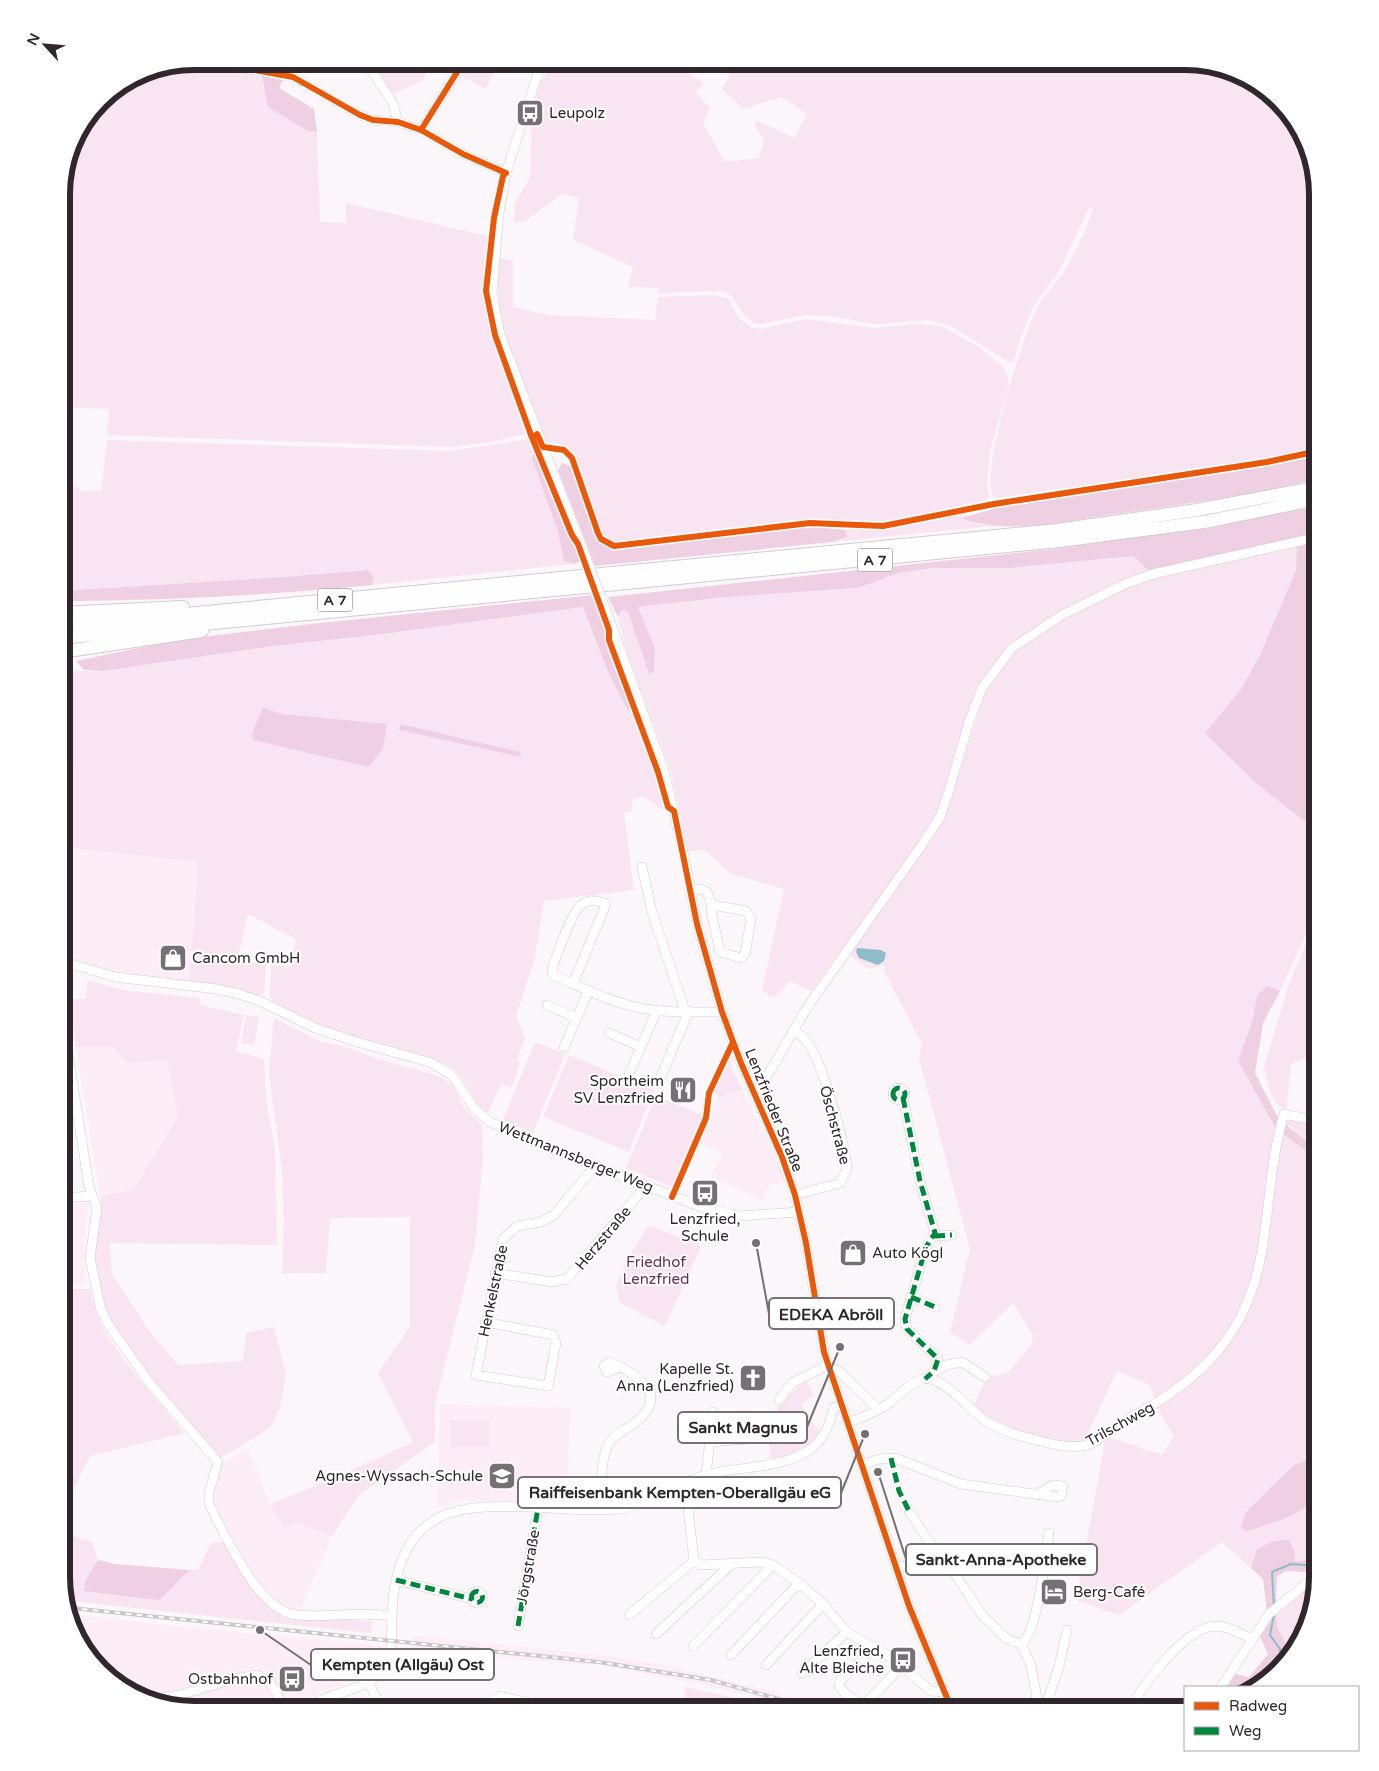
<svg xmlns="http://www.w3.org/2000/svg" width="1379" height="1771" viewBox="0 0 1379 1771" font-family="'Varela Round',sans-serif">
	<style>
		.built { fill: #fcedf6 }
		.green { fill: #f9e5f1; fill-rule: evenodd }
		.forest { fill: #eed0e2 }
		.water { fill: #8ebcc8 }
		.lines { fill: none; stroke-linecap: round; stroke-linejoin: round }
		.stream { stroke: #8ebcc8; stroke-width: 2 }
		.minor-casing { stroke: #d2ccd0; stroke-width: 10 }
		.highway-casing { stroke: #d2ccd0; stroke-width: 14 }
		.minor { stroke: #fefefe; stroke-width: 9 }
		.highway { stroke: #fefefe; stroke-width: 12 }
		.rail-casing { stroke: #c9c7c9; stroke-width: 4 }
		.rail { stroke: #fff; stroke-width: 2; stroke-dasharray: 5.5; stroke-linecap: butt }
		.minor-bridge-casing { stroke: #d2ccd0; stroke-width: 10; stroke-linecap: butt }
		.minor-bridge { stroke: #fefefe; stroke-width: 9 }
		.quiet { stroke: #00873e; stroke-width: 5; stroke-dasharray: 10 5; stroke-linecap: butt }
		.cycleway-casing { stroke: #fff; stroke-width: 9 }
		.cycleway { stroke: #e8590c; stroke-width: 6 }
		.labels { text-anchor: middle; stroke-width: 4; stroke-linejoin: round; paint-order: stroke }
		.shield { fill: #fff; stroke: #6d686b; stroke-width: 1 }
		.shield-label { font-size: 14px; font-weight: bold; fill: #2f272c }
		.poi-label { font-size: 15px; fill: #2f272c; stroke: #fff; text-anchor: end }
		.street-label { font-size: 15px; fill: #2f272c; stroke: #fff }
		.park-label { font-size: 15px; fill: #6b2f58; stroke: #fff }
		.rim { fill: none; stroke: #2f272c; stroke-width: 6 }
		.leader { fill: none; stroke: #766f74; stroke-width: 2 }
		.callout-dot { fill: #766f74; stroke: #fff; stroke-width: 2 }
		.callout { fill: #fff; stroke: #766f74; stroke-width: 2 }
		.callout-label { font-size: 16px; text-anchor: middle; font-weight: bold; fill: #2f272c }
	</style>
	<rect width="100%" height="100%" fill="#fbf6f9"/>
	<path class="built" d="M61,847L198,862L189,984L125,976L61,958Z
		M76,1047H113L128,1063L167,1059L178,1117L133,1191L100,1196Z
		M742,1090L787,1181L769,1185L763,1200L711,1177L722,1153L700,1143L719,1097Z
		M89,1203L84,1237L85,1285H61V1204Z
		M440,1404L571,1408L566,1503L460,1500L437,1508Z
		M248,1448L270,1504L284,1529L297,1523L332,1536L300,1612L280,1605L255,1579L210,1498L223,1463Z
		M73,1615L257,1634L383,1646L381,1657L367,1676L319,1692L299,1710H194L128,1692L83,1651Z
		M412,1635L599,1655L663,1665L768,1690L827,1710H806L710,1686L600,1665L510,1659L411,1648Z"/>
	<path class="green" d="M194,61L261,74L263,88L308,131L317,132L320,222L346,223V203L487,236L484,291L494,336L528,431L526,434L491,442L451,447L107,435L109,409L62,407V185L75,135L106,94L143,71Z
		M369,61H432L422,81L392,94Z
		M469,61H489L496,65L486,89L461,76Z
		M557,61H669L704,83L696,93L710,108L703,123L725,162L759,158L764,140L755,125L756,120L794,138L807,114L782,97L743,109L722,89L730,75L711,61L1193,62L1252,79L1296,120L1318,194V449L1266,459L995,498C976,480 1024,334 1037,308C1043,296 1054,286 1062,275C1074,255 1086,231 1093,209L1089,208L1059,271L1034,305L1021,336L1014,360L1010,363L953,327L929,320L875,324L830,316L805,315L761,324C740,322 741,300 724,291L659,293V288L628,287L633,267L573,240L579,198L562,194L524,222H514L515,202L530,178L532,120L539,83Z
		M499,257L513,261V307L548,315L655,320L658,297L714,295L729,299L739,318L752,328L762,329L805,319L874,328L917,324L941,326L976,345L1002,365L1007,374L1009,386L990,450L987,484L989,497L986,500L883,523L809,520L614,544L603,538L600,532L574,455L565,445L545,441L541,431C520,375 491,318 499,257Z
		M529,439L532,440L537,456L534,454L558,532L564,561L573,564L372,585L374,577L367,570L284,577L75,590L71,593L73,601L61,602V475L80,490L101,491L107,440L451,451Z
		M973,508L970,514L962,517L976,524L993,526L832,542L847,537L845,530L834,528H883L905,525Z
		M1297,545L1296,570L1260,655L1241,689L1205,733L1257,784L1318,832V908L1280,991L1268,986L1257,995L1252,1022L1238,1061L1276,1129L1260,1253L1254,1276L1234,1326L1203,1362L1155,1401L1150,1385L1117,1371L1083,1444C1045,1444 1002,1431 973,1407L987,1377L1008,1373L1031,1346L1033,1335L1013,1303L970,1345L950,1332L970,1249L919,1058L922,1044L884,971L885,965L870,969L849,955L928,845L944,819L986,690L1015,650L1063,619L1127,587L1154,577Z
		M1133,556L1149,571C1079,600 1003,629 971,703L945,793L937,815L921,840L811,991L790,981L774,998L762,991L784,889L731,874L705,850L688,851L670,768L628,655L618,617L622,609L628,612L649,674L642,619L638,607L726,597L858,588L898,573L932,568H1009Z
		M583,607L608,672L628,711H632L655,772L665,808L662,809L643,796L633,799L631,811L624,813L634,890L544,901L535,958L516,1016L525,1038L517,1060L520,1063L511,1088L501,1084L487,1115C471,1100 466,1076 447,1064L316,1026L274,1004L270,997L271,965L290,967L296,939L248,914L237,961L266,964L264,993L259,996L241,991L189,984L198,862L61,847V671H103L273,646L375,635ZM263,707L281,714L308,718L252,733Z
		M1318,915V1053L1291,1064L1286,1111L1276,1103L1270,1092L1264,1067L1289,984Z
		M88,980L122,990L200,998V1005L244,1015L236,1051L264,1059L266,1101L275,1146L277,1245L110,1243L112,1274L149,1331L178,1365L243,1361L246,1333L274,1327L286,1374L280,1408L271,1426L264,1432L220,1458L150,1379L111,1322L99,1294L94,1272L93,1243L102,1206L100,1196L133,1190L178,1117L167,1060L127,1063L112,1047H76L69,1000L86,998Z
		M246,1015L259,1018L254,1045L241,1043Z
		M274,1018L321,1042L340,1045L378,1059L442,1077L455,1089L464,1108L482,1125L483,1157L475,1245L435,1404V1442L359,1495L332,1536L297,1523L284,1529L270,1504L326,1482L413,1442L378,1373L410,1326V1217L330,1218L326,1273H282L284,1222L282,1171L269,1073Z
		M535,1042L565,1054L533,1133L503,1120Z
		M569,1055L654,1090L629,1152L543,1117Z
		M728,1060L742,1090L719,1097L713,1093Z
		M656,1096L702,1115L672,1187L626,1168Z
		M1288,1117L1318,1123V1149L1284,1122Z
		M1280,1132L1318,1160V1456L1294,1465L1246,1512L1268,1523L1287,1518L1305,1508L1318,1518C1318,1528 1321,1544 1317,1554C1309,1571 1270,1554 1257,1549L1251,1568L1222,1542L1119,1615L1076,1600L1106,1436L1162,1455L1174,1437L1157,1407L1206,1367L1248,1307Z
		M649,1225L701,1247L665,1326L620,1303L616,1286L630,1255Z
		M61,1289H89L102,1327L122,1358L184,1433L90,1456L61,1514Z
		M806,1380L814,1396L801,1404L822,1436L798,1455L771,1460L768,1435L779,1405Z
		M450,1420H489V1447H450Z
		M61,1532L92,1542L98,1560L86,1579L181,1580L190,1570H198L211,1543L224,1542L268,1604L288,1617L373,1621L370,1633L69,1601L61,1577Z
		M1318,1578L1300,1643L1291,1653L1277,1627L1276,1611Z
		M685,1687L750,1701L776,1710H684Z"/>
	<path class="forest" d="M229,61H292L279,88L314,109L317,132L308,131L268,107L260,66Z
		M534,453L537,456L570,537L581,555L580,562L573,564L564,561L558,532L532,458Z
		M1318,456V479C1248,495 1178,506 1108,515C1063,522 1003,535 961,518L997,508L1268,466Z
		M562,463L572,467L600,541L604,546L613,549L809,526L845,530L847,537L832,542L595,566L558,470Z
		M1318,507V533L1149,571L1133,556L1009,568H932L898,573L858,588L726,597L638,607L655,649L654,671L649,674L628,612L622,610L618,617L608,597L1063,548Z
		M1318,540V832L1257,784L1205,733L1241,689L1260,655L1296,570L1297,545Z
		M368,570L374,577L372,585C273,595 173,600 73,601L71,593L75,590L284,577Z
		M593,595L632,710L628,711L608,672L583,607L375,635L273,646L103,671L84,670L76,661L177,640L311,624Z
		M263,707L281,714L387,724L383,748L369,767L253,740L252,733Z
		M401,724L520,752L521,757L399,730Z
		M1268,986L1280,991L1263,1023L1255,1073L1276,1114L1291,1129L1318,1149V1160L1276,1129L1238,1061L1252,1022L1257,995Z
		M1318,1456C1318,1466 1321,1482 1317,1491C1307,1518 1269,1522 1246,1532L1241,1527L1246,1512L1294,1465Z
		M1289,1540L1295,1552L1294,1561C1304,1562 1312,1561 1318,1552V1564L1305,1572L1287,1571L1277,1576L1276,1604L1267,1612L1263,1579L1251,1568L1257,1549L1274,1541Z
		M98,1560L115,1564L190,1570L159,1600L84,1591L86,1579Z
		M1276,1611L1277,1627L1291,1653L1259,1687H1226L1235,1674L1249,1677L1268,1654L1258,1632Z"/>
	<path class="water" d="M857,948L881,950L886,953L884,961L878,965L859,958L856,952Z"/>
	<g class="lines">
		<path class="stream" d="M1274,1607L1272,1572L1291,1564L1306,1565L1318,1557
			M1274,1614L1270,1635L1280,1649L1281,1664
			M1244,1687L1254,1679L1268,1678"/>
		<g class="minor-casing">
			<path id="minor" d="M206,61L293,77L360,115L373,120L398,122L421,130L463,154L506,173
				M365,61L393,103L398,122
				M542,61L506,173L499,213L492,294L500,334L580,542
				M421,130L464,61
				M613,629L664,770L685,861L697,924L722,1012L741,1063L782,1157L795,1195L806,1243L824,1352L909,1606L952,1710
				M642,867L652,912L685,1011
				M691,891L701,889L707,892L712,905L746,911L751,919L745,954L741,958L720,952L711,911L712,905
				M61,961L115,977L217,989L239,994L262,1002L315,1028L357,1042L429,1062L451,1074L474,1108L490,1122L547,1147L701,1207L739,1216L799,1212
				M573,984L606,904C597,900 588,898 580,906C571,914 557,955 552,969L553,975C581,987 610,1002 640,1008C666,1013 695,1012 722,1012
				M547,1005L577,1018
				M61,1009L89,1187L97,1208L90,1258L101,1310L108,1324L148,1381L218,1462L209,1492V1504C225,1534 258,1611 296,1615C328,1618 358,1611 392,1616
				M792,1031C798,1033 803,1036 807,1042C823,1063 845,1142 847,1169L840,1183L795,1195
				M609,1033L641,1047
				M564,1047L589,990
				M629,1074L657,1010
				M659,1081L689,1011
				M893 1094a6 6 0 1 1 12 0a6 6 0 1 1-12 0Z
				M754,1092L762,1085L808,1006L924,842L940,817L948,794L969,722L982,688L1012,648L1062,615L1125,584L1153,574L1318,537
				M903,1098L920,1181L935,1233L926,1247L905,1319L907,1329L938,1359L934,1371L925,1379
				M61,1198L92,1196
				M935,1236L952,1235
				M495,1273L552,1282L567,1279L646,1186
				M911,1297L935,1307
				M485,1322L553,1335L556,1343L548,1386L476,1375L503,1239L517,1226L541,1222L554,1215L595,1166
				M609,1362L621,1367L607,1372L604,1366Z
				M829,1368L840,1372L878,1409
				M935,1371L946,1365L962,1362L985,1377
				M779,1400L792,1383L828,1365
				M849,1422C863,1417 877,1412 889,1403C900,1395 910,1382 923,1379C942,1374 971,1412 987,1422C1003,1431 1022,1437 1040,1441C1055,1445 1078,1450 1092,1443C1106,1436 1119,1424 1133,1416C1202,1379 1247,1334 1261,1255C1270,1207 1270,1160 1284,1114L1318,1121
				M710,1442L748,1439
				M863,1465L879,1459L895,1458L961,1484L1056,1497L1061,1496L1063,1486L1052,1485L1037,1495
				M706,1475L713,1412
				M685,1482L694,1561
				M602,1508C602,1488 599,1462 609,1443C613,1435 626,1430 633,1424C666,1400 648,1382 621,1367
				M909,1511L930,1543L947,1562L982,1615L1007,1639L1021,1644
				M694,1561L701,1565L761,1562L773,1565L799,1583L823,1604L847,1632L892,1658L931,1691L946,1692
				M896,1567L947,1562
				M396,1580L472,1599
				M471.5 1597a5.5 5.5 0 1 1 11 0a5.5 5.5 0 1 1-11 0Z
				M629,1615L694,1561
				M518,1626L538,1508
				M656,1634L733,1563
				M1021,1644C1037,1635 1046,1553 1049,1533
				M1021,1644L1031,1665L1039,1710
				M693,1646L773,1565
				M873,1648L840,1681L839,1687L847,1695L863,1706L902,1666
				M731,1655L799,1583
				M766,1665L823,1604
				M802,1673L847,1632
				M368,1682L378,1701L380,1710
				M1221,1687L1269,1614L1318,1574
				M152,1699L180,1695L230,1680L257,1675L270,1682L286,1710
				M305,1710C327,1691 363,1693 382,1671C394,1655 391,1634 392,1616C393,1579 402,1537 438,1518C480,1495 568,1514 618,1509C647,1506 674,1485 702,1476C737,1465 780,1471 811,1449C825,1438 830,1423 834,1407
				M486,1710L493,1700L500,1696L561,1710
				M1044,1710L1059,1667L1067,1630
				M1128,1710C1144,1685 1184,1627 1216,1626C1228,1626 1241,1634 1252,1639"/>
		</g>
		<g class="highway-casing">
			<path id="highway" d="M61,613L183,607
				M61,626L1057,530L1197,510L1318,487
				M61,638L1059,541L1204,522L1318,499
				M61,652L202,631"/>
		</g>
		<use href="#minor" class="minor"/>
		<use href="#highway" class="highway"/>
		<g class="rail-casing">
			<path id="rail" d="M71,1608L599,1662L711,1680L817,1710"/>
		</g>
		<use href="#rail" class="rail"/>
		<g class="minor-bridge-casing">
			<path id="minor-bridge" d="M580,542L613,629"/>
		</g>
		<use href="#minor-bridge" class="minor-bridge"/>
		<path class="quiet" d="M893 1094a6 6 0 1 1 12 0a6 6 0 1 1-12 0Z
			M903,1098L920,1181L935,1233L926,1247L905,1319L907,1329L938,1359L934,1371L925,1379
			M935,1236L952,1235
			M911,1297L935,1307
			M891,1458L899,1491L909,1511
			M396,1580L472,1599
			M471.5 1597a5.5 5.5 0 1 1 11 0a5.5 5.5 0 1 1-11 0Z
			M518,1626L538,1508"/>
		<g class="cycleway-casing">
			<path id="cycleway" d="M206,61L293,77L360,115L373,120L398,122L421,130L463,154L506,173L503,176L494,218L486,291L495,335L531,435L572,535L578,544L609,630V640L658,772L668,807L674,811L697,924L722,1012L741,1063L782,1157L795,1195L806,1243L824,1352L909,1606L952,1710
				M421,130L464,61
				M537,434L543,447L564,450L572,458L598,533L601,539L614,546L810,523L883,526L994,504L1267,462L1318,451
				M672,1197L706,1118L709,1093L733,1042"/>
		</g>
		<use href="#cycleway" class="cycleway"/>
	</g>
	<defs>
		<g id="bus-square" transform="scale(1.4375)"><rect x="-9" y="-9" width="18" height="18" rx="4" fill="#766f74" stroke="#fff"/><path d="M-5-6H5V4H4V6H2V4H-2V6H-4V4H-5ZM-3.5-4V0h7V-4ZM-3.5 1.2v1.5H-2V1.2ZM2 1.2v1.5H3.5V1.2Z" fill="#fff"/></g>
		<g id="shop-square" transform="scale(1.4375)"><rect x="-9" y="-9" width="18" height="18" rx="4" fill="#766f74" stroke="#fff"/><path d="M-5-2.5h2.3a2.7 3.5 0 0 1 5.4 0H5L5.5 6h-11ZM-1.5-2.5h3a1.5 2.3 0 0 0-3 0Z" fill="#fff"/></g>
		<g id="restaurant-square" transform="scale(1.4375)"><rect x="-9" y="-9" width="18" height="18" rx="4" fill="#766f74" stroke="#fff"/><path d="M-5-6h1v4h1v-4h1v4h1v-4h1v5L-1.5 .5V6h-2V.5L-5-1ZM5-6V6H3V1.5H1.5Q1.5-4 5-6Z" fill="#fff"/></g>
		<g id="church-square" transform="scale(1.4375)"><rect x="-9" y="-9" width="18" height="18" rx="4" fill="#766f74" stroke="#fff"/><path d="M-1.2-6h2.4v3.5h3.3v2.4h-3.3V6h-2.4V-.1h-3.3v-2.4h3.3Z" fill="#fff"/></g>
		<g id="school-square" transform="scale(1.4375)"><rect x="-9" y="-9" width="18" height="18" rx="4" fill="#766f74" stroke="#fff"/><path d="M0-5L7-2L0 1L-7-2ZM-4 1L0 2.5L4 1V4Q0 6-4 4Z" fill="#fff"/></g>
		<g id="hotel-square" transform="scale(1.4375)"><rect x="-9" y="-9" width="18" height="18" rx="4" fill="#766f74" stroke="#fff"/><path d="M-6-4.5h1.5V1H6V5H4.5V3h-9V5H-6ZM-4 0a1.8 1.8 0 1 1 3.6 0ZM.5 0V-2.5h3Q6-2.5 6 0Z" fill="#fff"/></g>
	</defs>
	<g fill-rule="evenodd">
		<use href="#bus-square" x="530" y="113"/>
		<use href="#shop-square" x="173" y="958"/>
		<use href="#restaurant-square" x="683" y="1090"/>
		<use href="#bus-square" x="705" y="1193"/>
		<use href="#shop-square" x="853" y="1253"/>
		<use href="#church-square" x="753" y="1378"/>
		<use href="#school-square" x="502" y="1476"/>
		<use href="#hotel-square" x="1054" y="1592"/>
		<use href="#bus-square" x="903" y="1660"/>
		<use href="#bus-square" x="292" y="1679"/>
	</g>
	<g class="labels">
		<g class="shield">
			<rect x="857.5" y="548.5" width="35" height="23" rx="4"/>
			<rect x="317.5" y="588.5" width="35" height="23" rx="4"/>
		</g>
		<g class="shield-label">
			<text x="875" y="565">A 7</text>
			<text x="335" y="605">A 7</text>
		</g>
		<g class="poi-label">
			<text x="549" y="118" text-anchor="start">Leupolz</text>
			<text x="192" y="963" text-anchor="start">Cancom GmbH</text>
			<text x="664" y="1086">Sportheim<tspan x="664" dy="17">SV Lenzfried</tspan></text>
			<text x="705" y="1224" text-anchor="middle">Lenzfried,<tspan x="705" dy="17">Schule</tspan></text>
			<text x="872" y="1258" text-anchor="start">Auto Kögl</text>
			<text x="734" y="1374">Kapelle St.<tspan x="734" dy="17">Anna (Lenzfried)</tspan></text>
			<text x="483" y="1481">Agnes-Wyssach-Schule</text>
			<text x="1073" y="1597" text-anchor="start">Berg-Café</text>
			<text x="884" y="1656">Lenzfried,<tspan x="884" dy="17">Alte Bleiche</tspan></text>
			<text x="273" y="1684">Ostbahnhof</text>
		</g>
		<g class="street-label">
			<text transform="translate(774 1110) rotate(68)" y="5">Lenzfrieder Straße</text>
			<text transform="translate(835 1125) rotate(75)" y="5">Öschstraße</text>
			<text transform="translate(576 1157) rotate(22)" y="5">Wettmannsberger Weg</text>
			<text transform="translate(603 1238) rotate(-50)" y="5">Herzstraße</text>
			<text transform="translate(493 1291) rotate(-78)" y="5">Henkelstraße</text>
			<text transform="translate(1120 1424) rotate(-29)" y="5">Trilschweg</text>
			<text transform="translate(528 1567) rotate(-80)" y="5">Jörgstraße</text>
		</g>
		<g class="park-label">
			<text x="656" y="1267">Friedhof<tspan x="656" dy="17">Lenzfried</tspan></text>
		</g>
	</g>
	<path d="M0 0H1379V1771H0ZM194 70H1185A124 124 0 0 1 1309 194V1577A124 124 0 0 1 1185 1701H194A124 124 0 0 1 70 1577V194A124 124 0 0 1 194 70Z" fill="#fff" fill-rule="evenodd"/>
	<path class="rim" d="M194 70H1185A124 124 0 0 1 1309 194V1577A124 124 0 0 1 1185 1701H194A124 124 0 0 1 70 1577V194A124 124 0 0 1 194 70Z"/>
	<path class="leader" d="M756 1243L769 1314M840 1347L807 1427M865 1434L841 1493M878 1472L906 1559M260 1630L311 1665"/>
	<g class="callout-dot">
		<circle cx="756" cy="1243" r="5"/>
		<circle cx="840" cy="1347" r="5"/>
		<circle cx="865" cy="1434" r="5"/>
		<circle cx="878" cy="1472" r="5"/>
		<circle cx="260" cy="1630" r="5"/>
	</g>
	<g class="callout">
		<rect x="769" y="1298" width="125" height="31" rx="5"/>
		<rect x="678" y="1412" width="129" height="31" rx="5"/>
		<rect x="518" y="1477" width="323" height="31" rx="5"/>
		<rect x="906" y="1544" width="191" height="31" rx="5"/>
		<rect x="311" y="1649" width="183" height="31" rx="5"/>
	</g>
	<g class="callout-label">
		<text x="831" y="1320">EDEKA Abröll</text>
		<text x="743" y="1433">Sankt Magnus</text>
		<text x="680" y="1498">Raiffeisenbank Kempten-Oberallgäu eG</text>
		<text x="1001" y="1565">Sankt-Anna-Apotheke</text>
		<text x="403" y="1670">Kempten (Allgäu) Ost</text>
	</g>
	<rect x="1184" y="1686" width="175" height="65" fill="#ffffff" stroke="#aca9ab"/>
	<rect x="1194" y="1702" width="25" height="8" fill="#e8590c" stroke="#aca9ab"/>
	<text x="1229" y="1711" font-size="15" fill="#2f272c">Radweg</text>
	<rect x="1194" y="1727" width="25" height="8" fill="#00873e" stroke="#aca9ab"/>
	<text x="1229" y="1736" font-size="15" fill="#2f272c">Weg</text>
	<g transform="translate(45 45) rotate(296)" stroke="#ffffff" stroke-width="4" paint-order="stroke">
	<path d="M0-4L9 19L0 12L-9 19Z" fill="#2f272c"/>
	<text y="-8" font-size="14" font-weight="bold" text-anchor="middle" fill="#2f272c">N</text>
	</g>
</svg>
